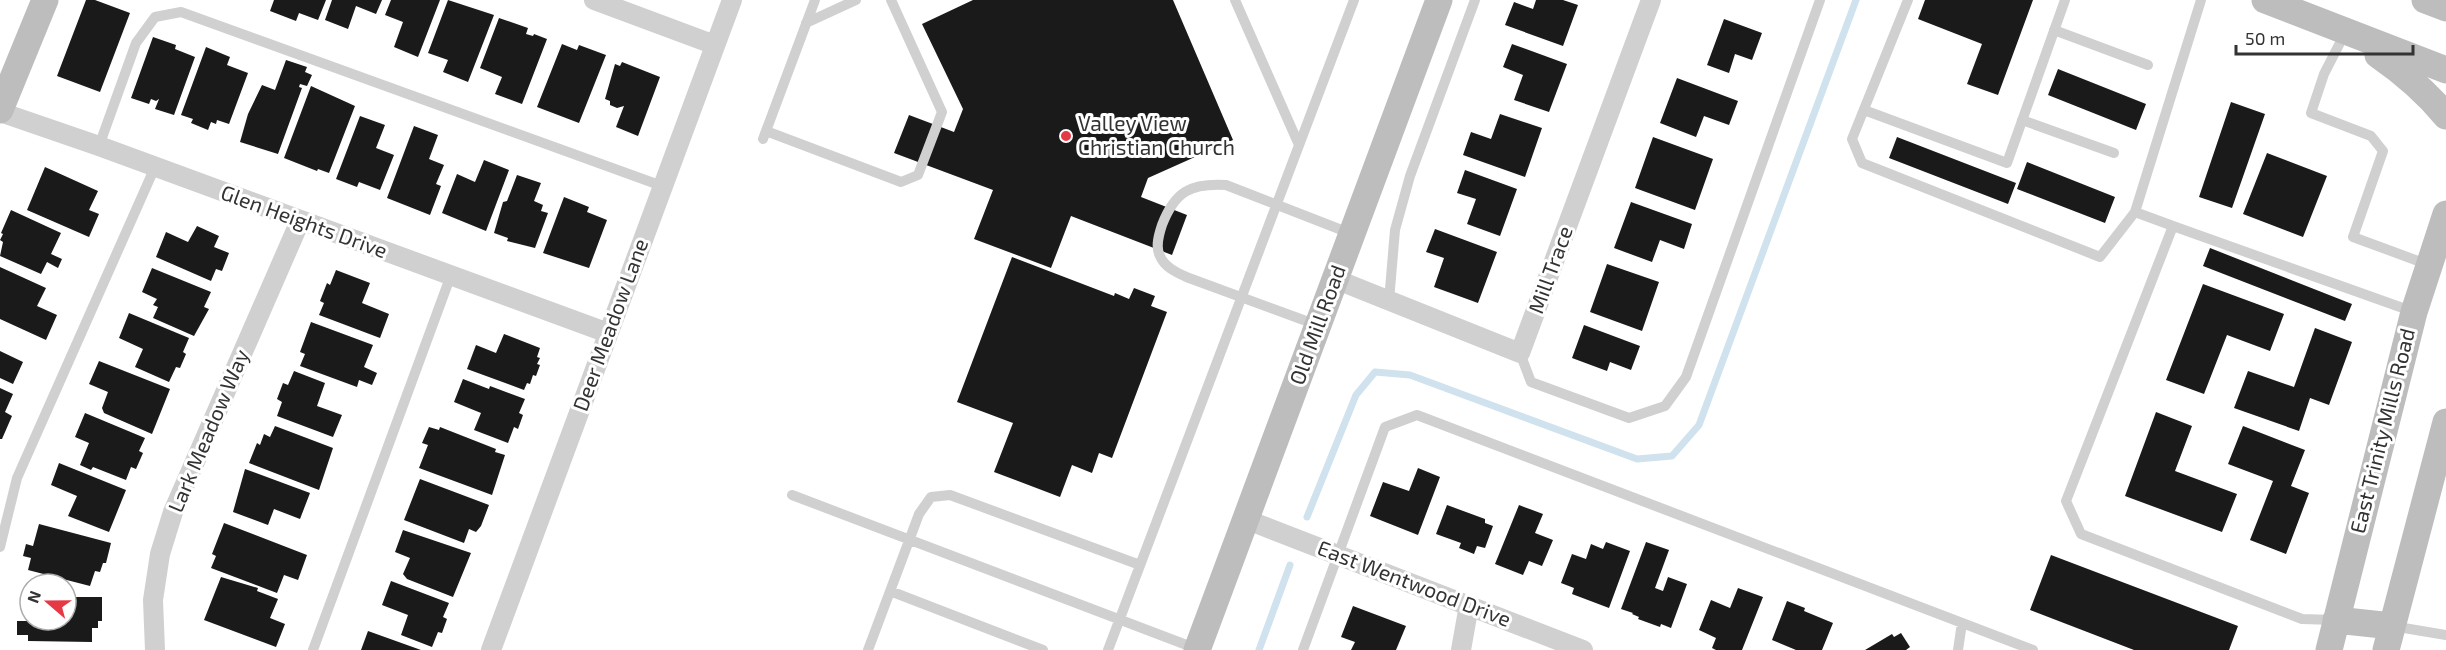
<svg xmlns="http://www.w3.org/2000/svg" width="2446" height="650" viewBox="0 0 2446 650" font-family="'Exo 2',sans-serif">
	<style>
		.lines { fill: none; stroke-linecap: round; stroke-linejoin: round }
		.stream { stroke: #cfe2ee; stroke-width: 7 }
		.building { fill: #1a1a1a }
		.lane { stroke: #d0d0d0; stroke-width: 10 }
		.street { stroke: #d0d0d0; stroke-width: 20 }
		.secondary { stroke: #bdbdbd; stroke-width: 27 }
		.poi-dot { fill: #e63946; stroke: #fff; stroke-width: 2 }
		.labels { text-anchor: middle; stroke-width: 6; stroke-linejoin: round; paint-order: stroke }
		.poi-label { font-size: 21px; fill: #333; stroke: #fff; text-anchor: start }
		.street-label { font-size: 21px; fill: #333; stroke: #fff }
	</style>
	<rect width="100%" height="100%" fill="#fff"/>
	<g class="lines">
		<path class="stream" d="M1307,517L1356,395L1375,372L1410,375L1637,459L1672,456L1699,425L1856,0
			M1259,650L1290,565"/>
	</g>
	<path class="building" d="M86,0H95L130,13L100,92L57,76Z
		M274,0H326L318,20L299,13L296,21L270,11Z
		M332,0H382L376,14L356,6L348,29L325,20Z
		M391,0H440L418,57L394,47L403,22L385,15Z
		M448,0L494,15L468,82L443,72L448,60L428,53Z
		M973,0H1173L1233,140L1148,178L1141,197L1187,215L1172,255L1071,216L1051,268L974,239L993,190L894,153L909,115L954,132L963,109L922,24Z
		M1536,0H1563L1578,5L1563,46L1505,25L1514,2L1533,9Z
		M1925,0H2033L1998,95L1967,84L1982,44L1918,19Z
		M499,18L528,28L526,34L533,36L534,34L547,39L522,104L495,94L502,77L480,68Z
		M1724,19L1762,33L1752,60L1735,54L1729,73L1707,65Z
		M153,37L176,45L175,49L195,57L174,115L155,109L159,99L156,101L151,99L149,104L131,98Z
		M562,44L577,50L579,45L606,55L579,123L537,107Z
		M1512,44L1567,64L1549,112L1514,100L1523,75L1503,67Z
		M206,47L230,57L227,65L248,73L229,124L217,120L216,124L211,122L208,130L191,123L193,119L181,115Z
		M286,60L307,67L305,72L312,75L307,86L300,84L299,87L302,88L278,154L240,142L248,114L262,85L275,90Z
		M622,62L660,77L638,136L616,127L624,106L617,108L610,105V101L605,99L615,64L620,66Z
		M2058,69L2146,104L2136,130L2048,95Z
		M1677,78L1738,101L1729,125L1704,116L1696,137L1660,123Z
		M311,86L355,106L329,173L318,169L317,171L284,158Z
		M2231,102L2265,114L2232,208L2199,197Z
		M1500,114L1542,128L1525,177L1463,155L1471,132L1491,139Z
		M360,116L385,125L376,148L394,155L380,190L359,182L357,187L336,179Z
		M414,126L438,135L429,159L444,165L436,184L441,186L430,215L387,198Z
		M1653,137L1713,159L1695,210L1635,188Z
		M1897,137L2016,183L2008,204L1889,158Z
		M2267,153L2327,176L2303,237L2243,214Z
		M484,160L509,170L486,231L442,213L457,174L475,182Z
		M2027,162L2115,197L2105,223L2017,189Z
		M45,167L98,191L89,210L99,214L89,237L27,210Z
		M1465,170L1517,189L1500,236L1467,224L1476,199L1457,193Z
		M517,175L541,183L534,201L543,205L541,211L548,213L535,248L507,241L508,238L494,233L503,202L507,201Z
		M564,197L589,207L587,212L607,220L589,268L543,253Z
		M1631,202L1692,224L1684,249L1660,240L1652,262L1614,248Z
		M11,210L61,233L51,254L62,259L58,268L47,262L41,274L0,256L3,242L0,240L3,234L1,233Z
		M197,226L219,236L214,247L229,253L222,271L216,269L211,281L156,257L166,232L188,242Z
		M1435,229L1497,252L1478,303L1434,287L1444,258L1426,252Z
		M2210,248L2352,304L2345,321L2203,266Z
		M1012,257L1114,296L1115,293L1129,299L1134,288L1155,296L1151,306L1167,312L1112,458L1099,453L1092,473L1072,465L1060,497L994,472L1013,423L957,402Z
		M1607,264L1659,282L1642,331L1590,312Z
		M0,267L46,288L37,306L57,315L46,340L0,319Z
		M152,268L211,292L204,307L209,309L194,336L153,318L158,307L153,305L157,299L142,292Z
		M336,270L370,283L362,303L389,314L380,338L319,315L324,303L320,301L327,283L330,285Z
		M2203,284L2284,314L2270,351L2227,335L2204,394L2166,380Z
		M129,313L189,338L183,352L186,354L180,368L176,367L169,382L135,367L143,349L119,338Z
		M311,322L373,345L364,367L377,373L372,385L359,380L357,387L300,366L305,354L300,352Z
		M1584,325L1640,346L1631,370L1610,362L1607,371L1572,358Z
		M2315,328L2352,342L2329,405L2310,398L2299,431L2234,408L2248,371L2294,387Z
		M504,334L540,348L537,357L540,358L537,364L540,365L536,376L533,375L530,384L527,383L524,390L467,369L476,345L496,353Z
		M0,351L23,362L13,384L0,378Z
		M99,361L170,389L152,434L104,413L102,408L108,392L89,384Z
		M294,371L325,383L317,406L342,415L333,437L277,416L282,402L277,399L283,383L288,385Z
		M463,379L489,389L490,386L525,399L519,413L523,415L518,429L514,427L508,443L474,430L481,413L454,402Z
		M0,388L13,394L5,412L12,416L2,439H0Z
		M2156,412L2192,426L2175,471L2237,494L2222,532L2125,496Z
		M85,413L145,438L139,451L143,453L136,469L131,467L126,480L93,467L91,470L80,465L89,443L75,437Z
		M275,426L333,448L319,490L249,463L257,443L260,445L264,434L270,437Z
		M2243,426L2305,450L2291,486L2309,493L2286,554L2250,540L2273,481L2228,464Z
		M429,427L439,430L440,427L496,449L495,452L505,455L492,495L419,468L428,445L422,443Z
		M59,463L126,490L109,532L68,516L77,496L51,485Z
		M1418,468L1440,477L1418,535L1370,516L1383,482L1409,491Z
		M245,469L310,493L300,519L274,509L268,525L233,512Z
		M420,479L489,505L481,526L476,532L469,529L464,543L404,520Z
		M1447,505L1485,519V523L1493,526L1485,548L1477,546L1474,554L1459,548L1461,543L1436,534Z
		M1519,505L1543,514L1535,533L1553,540L1542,566L1529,561L1523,575L1495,564Z
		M224,523L307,555L298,580L284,575L277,593L211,568L216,556L212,554Z
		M39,524L111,543L106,563H103L100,572L95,571L90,586L28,570L31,558L23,556L26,544L33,546Z
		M403,530L471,553L453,597L407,579L403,574L410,558L395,552Z
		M1606,542L1630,551L1609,608L1572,594L1574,588L1561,583L1572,554L1586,559L1591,544L1603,549Z
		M1646,542L1669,550L1655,588L1663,591L1668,577L1687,584L1671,628L1661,624L1660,627L1638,619L1639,617L1632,614L1633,613L1621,609Z
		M2051,555L2238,626L2229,650H2134L2030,610Z
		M221,577L258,588L257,591L278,599L270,618L285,624L276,647L204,620Z
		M391,581L449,603L443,617L447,619L442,633L438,632L432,647L401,635L408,615L382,605Z
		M1738,588L1763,597L1742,650H1716L1712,648L1716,638L1699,630L1711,600L1730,608Z
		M28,597H30V620H66V597H102V621H98V628H92V642L28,641V635H17V621H28Z
		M1787,601L1805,608L1804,611L1833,623L1822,650H1796L1772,640Z
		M1353,606L1406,626L1396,650H1351L1355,642L1341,637Z
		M368,631L421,650H361Z
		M1901,633L1910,647L1906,650H1865L1892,634L1894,637Z"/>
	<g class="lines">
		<path class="lane" d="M1235,0L1299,145
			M1908,0L1852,139L1862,163L2100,257L2135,212
			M806,23L856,0
			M2054,30L2148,65
			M2345,33L2324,74L2311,113L2371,136L2383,151L2353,237L2429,265
			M1864,110L2007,163L2065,0
			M2022,120L2114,153
			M766,131L901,182L918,175L942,112L891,0
			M763,139L815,0
			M99,146L136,43L155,17L181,12L662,186
			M2173,226L2135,212L2201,0
			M1389,301L1395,230L1410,176L1475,0
			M1317,325L1189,278C1178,273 1165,268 1160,256C1155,247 1159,234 1162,225C1175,191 1191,183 1226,185L1352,234
			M1520,353L1531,382L1629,418L1665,406L1686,377L1820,0
			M792,495L1197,649
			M0,547L17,478L155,167
			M890,591L1043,650
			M2335,620L2302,619L2081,534L2066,501L2173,226L2414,312
			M2392,626L2446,635
			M313,650L451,275
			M868,650L919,514L931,497L950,495L1140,565
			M1108,650L1354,0
			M1303,650L1385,427L1417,415L2033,650
			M1958,650L1962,623"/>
		<path class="street" d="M594,0L715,45
			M0,112L99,146L608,333
			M1335,279L1520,353L1651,0
			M1245,519L1583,650
			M155,650L153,600L160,554L173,512L300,221
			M491,650L732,0
			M1461,650L1469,605"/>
		<path class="secondary" d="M2265,0L2446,70
			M2425,0L2446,8
			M2378,55C2404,73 2426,92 2446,116
			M0,110L45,0
			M2336,620L2392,626
			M1197,650L1439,0
			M2329,650L2414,312L2446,214
			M2386,650L2446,422"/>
	</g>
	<circle class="poi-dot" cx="1066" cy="136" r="6"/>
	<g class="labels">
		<g class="poi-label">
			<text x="1078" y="131">Valley View<tspan x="1078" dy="24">Christian Church</tspan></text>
		</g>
		<g class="street-label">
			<text transform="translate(304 222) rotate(20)" y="7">Glen Heights Drive</text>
			<text transform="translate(1551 270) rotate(-70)" y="7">Mill Trace</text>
			<text transform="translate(611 325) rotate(-70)" y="7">Deer Meadow Lane</text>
			<text transform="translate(1318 325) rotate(-70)" y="7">Old Mill Road</text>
			<text transform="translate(209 431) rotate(-67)" y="7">Lark Meadow Way</text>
			<text transform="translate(2383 431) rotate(-76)" y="7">East Trinity Mills Road</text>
			<text transform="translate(1414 584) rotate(21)" y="7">East Wentwood Drive</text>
		</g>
	</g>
	<g transform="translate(48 602) rotate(290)"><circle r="28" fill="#ffffff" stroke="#adadad" stroke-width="1.5"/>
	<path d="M0-4.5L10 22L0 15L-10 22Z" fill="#e63946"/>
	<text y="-9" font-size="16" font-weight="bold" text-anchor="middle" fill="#333333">N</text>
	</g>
	<path d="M2236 45v9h177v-9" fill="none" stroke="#333333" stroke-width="3"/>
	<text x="2245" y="45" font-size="18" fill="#333333" stroke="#ffffff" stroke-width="4.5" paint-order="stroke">50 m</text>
</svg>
